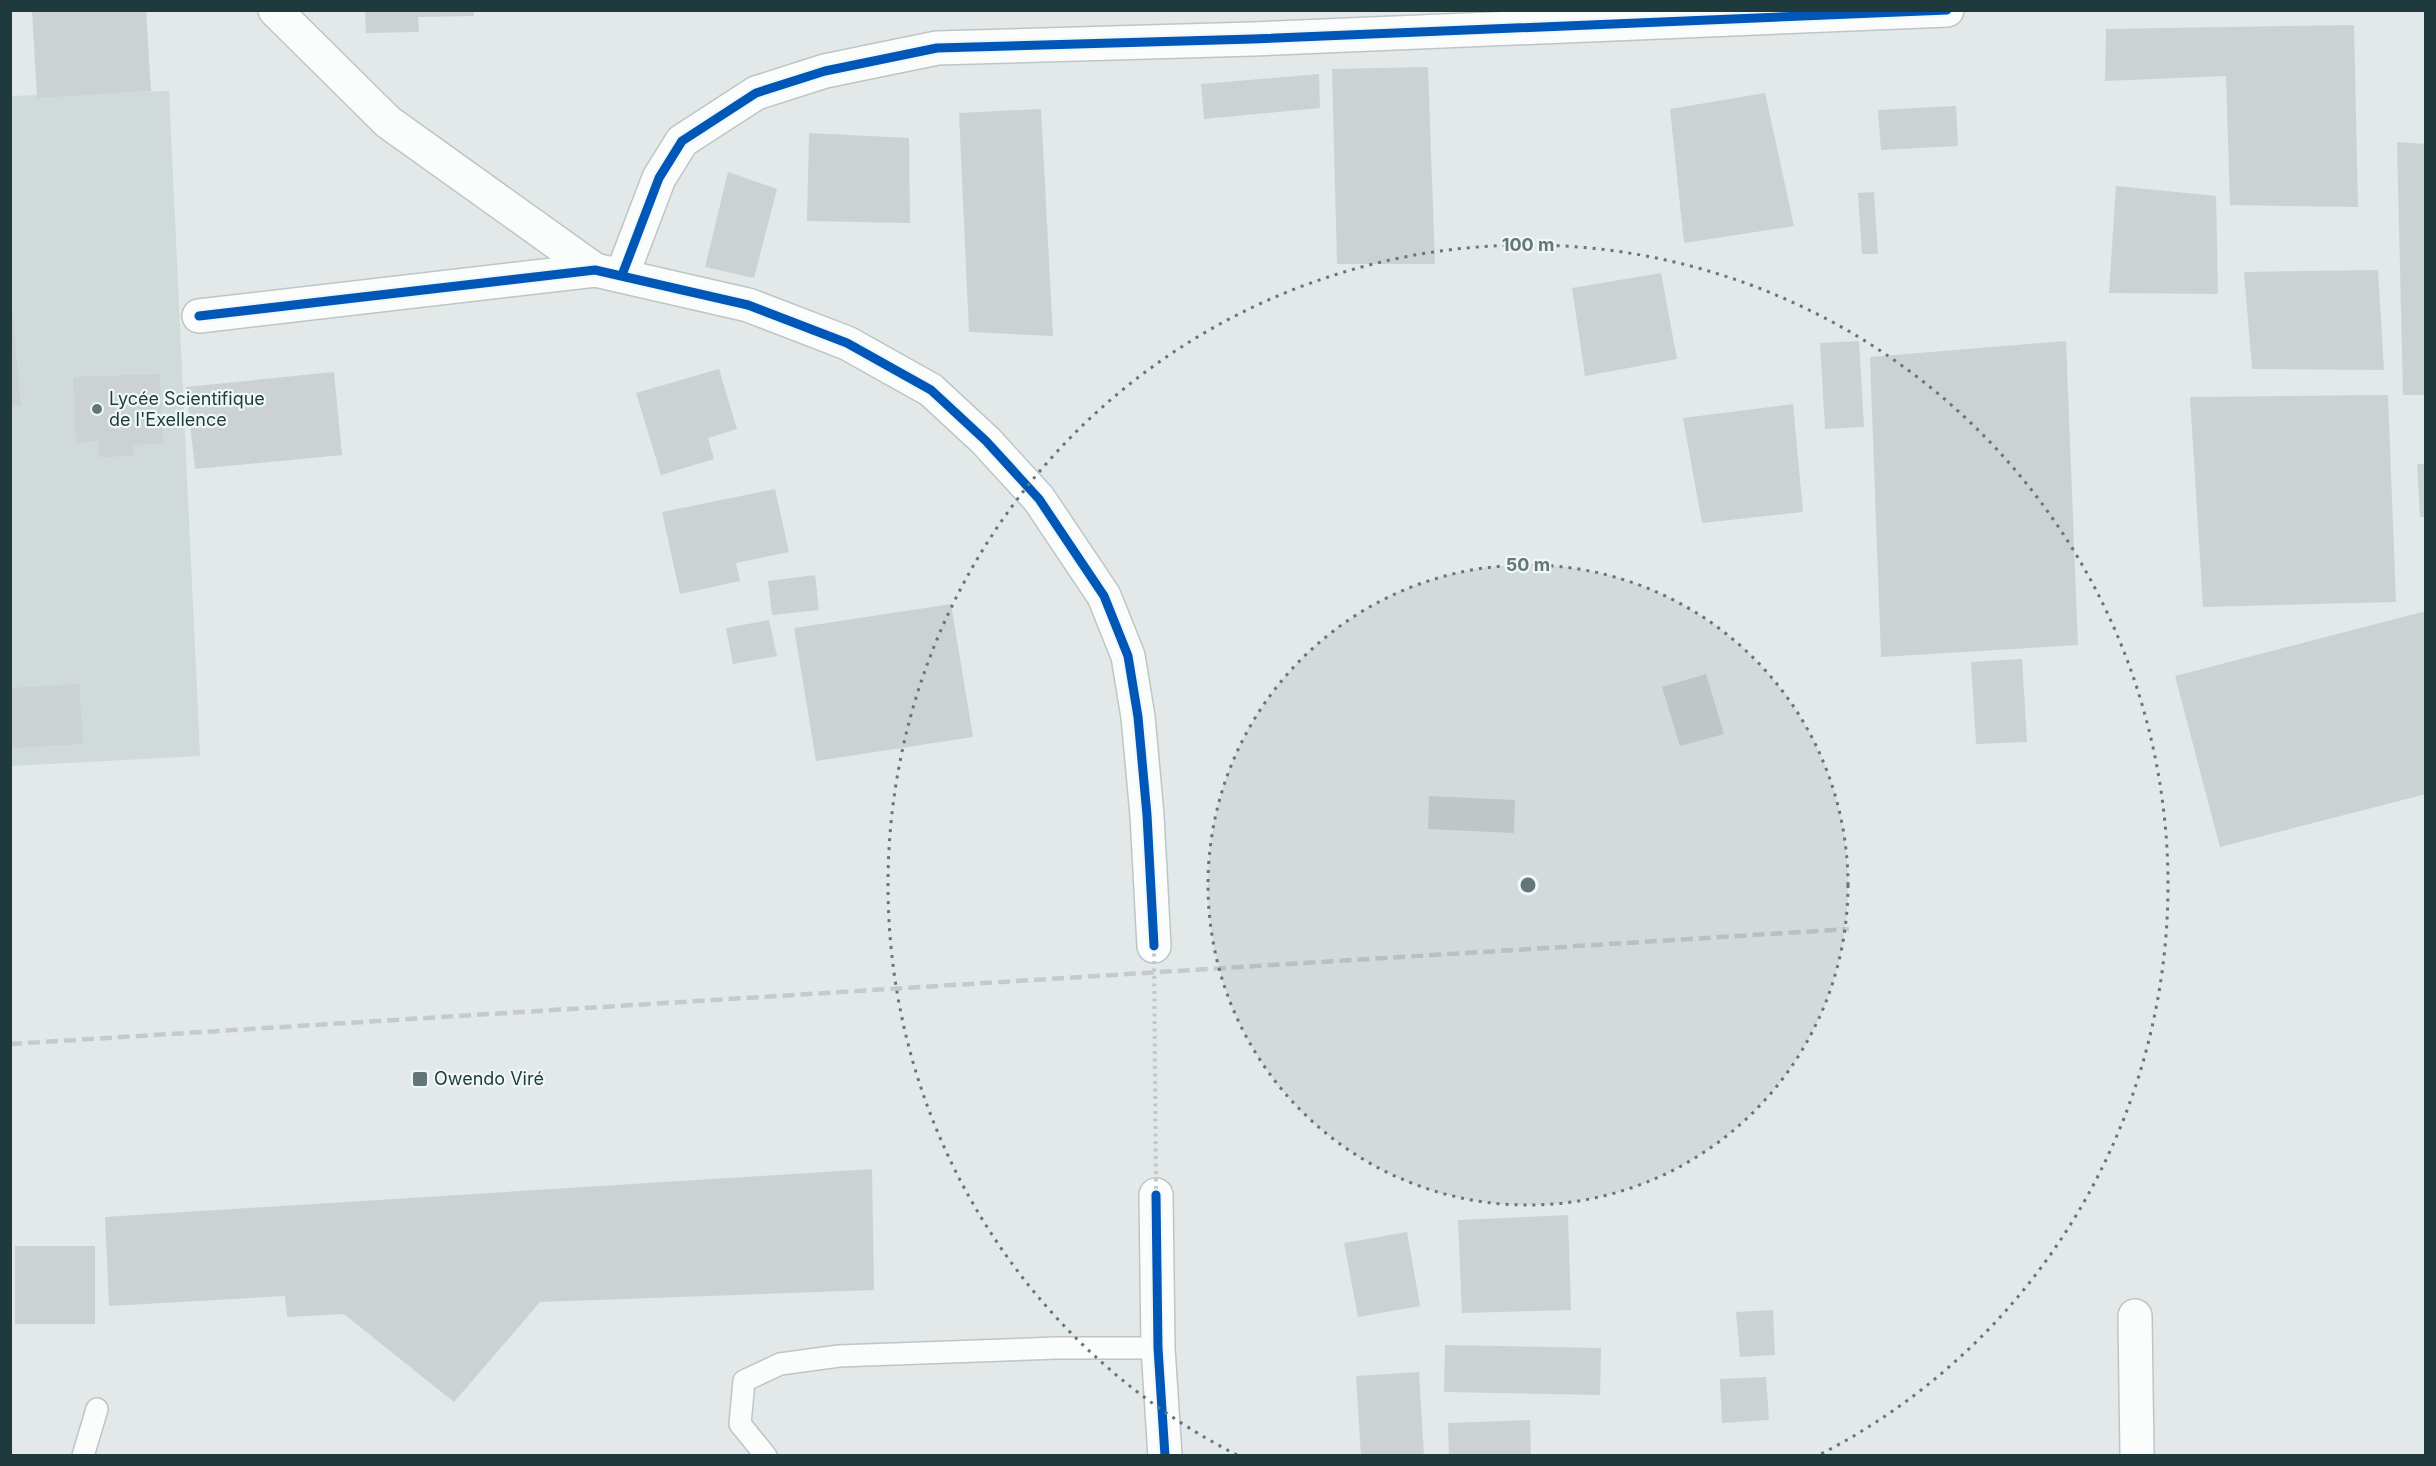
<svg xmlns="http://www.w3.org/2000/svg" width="2436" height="1466" viewBox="0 0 2436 1466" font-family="Inter,sans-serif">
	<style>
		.built { fill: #cfdad9 }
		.building { fill: #ccd2d2 }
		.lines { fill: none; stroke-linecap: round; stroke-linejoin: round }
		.lane-casing { stroke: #bfc5c5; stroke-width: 24 }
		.street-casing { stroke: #bfc5c5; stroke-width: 36 }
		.lane { stroke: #fbfcfc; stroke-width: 21 }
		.street { stroke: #fbfcfc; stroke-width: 33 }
		.rail { stroke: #c6caca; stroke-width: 4.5; stroke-dasharray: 12 6; stroke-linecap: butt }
		.path-bridge { stroke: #bfc9c9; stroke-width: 4; stroke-dasharray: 3 4.5; stroke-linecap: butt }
		.cycleway-casing { stroke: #eff8f7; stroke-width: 13 }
		.cycleway { stroke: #0057b8; stroke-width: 9 }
		.ring { fill: none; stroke: #637779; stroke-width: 3; stroke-dasharray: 3 6 }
		.poi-dot { fill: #637779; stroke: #eff8f7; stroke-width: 2 }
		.labels { text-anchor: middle; stroke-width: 4.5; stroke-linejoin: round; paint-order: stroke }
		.poi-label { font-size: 18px; fill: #1e3a3d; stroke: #eff8f7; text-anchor: start }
		.centre { fill: #637779; stroke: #eff8f7; stroke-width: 3 }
		.ring-label { font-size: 18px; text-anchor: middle; font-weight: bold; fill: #637779; stroke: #eff8f7; stroke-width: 4.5; stroke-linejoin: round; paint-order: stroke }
	</style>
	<rect width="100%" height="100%" fill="#e2e9e8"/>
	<path class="built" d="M169,91L200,756L11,766V96Z"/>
	<path class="building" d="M32,10H146L151,91L37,98Z
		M365,10H474V16L418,17L419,32L366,33Z
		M2354,25L2358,207L2230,205L2226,76L2105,81L2106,29Z
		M1428,67L1435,264H1337L1332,69Z
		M1319,74L1320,108L1204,119L1201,84Z
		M1765,93L1794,226L1684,243L1670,109Z
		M1956,106L1958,146L1881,150L1878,110Z
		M1041,109L1053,336L969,332L959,113Z
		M809,133L909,138L910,223L807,221Z
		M2397,142L2426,144V395H2403Z
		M728,172L777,189L754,278L705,267Z
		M2116,186L2216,196L2218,294L2109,293Z
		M1874,192L1878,254H1862L1858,193Z
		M2378,270L2384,370L2252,369L2244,272Z
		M1661,273L1677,359L1585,376L1572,288Z
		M10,288L21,406L10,407Z
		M1859,341L1864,427L1825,429L1820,343Z
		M2066,341L2078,645L1881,657L1870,357Z
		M719,369L737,429L708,438L714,459L661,475L636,393Z
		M334,372L342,455L195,469L186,387Z
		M160,374L163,443L133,445L134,456L99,457L98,441L76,443L73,377Z
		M2388,395L2396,602L2203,607L2190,397Z
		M1793,404L1803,512L1702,523L1683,418Z
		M2417,464H2426V517H2420Z
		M775,489L789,552L736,563L740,581L680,594L662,512Z
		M815,575L819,610L772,615L768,581Z
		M951,604L973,737L816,761L794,628Z
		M2426,611V794L2220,847L2175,676Z
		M769,620L777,656L733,664L726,628Z
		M2022,659L2027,742L1976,744L1971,662Z
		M1706,674L1724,734L1680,746L1662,687Z
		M79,684L83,744L10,748V688Z
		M1429,796L1515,800L1514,833L1428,829Z
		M872,1169L874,1290L540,1302L454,1402L344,1314L287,1317L285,1296L109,1306L105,1217Z
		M1568,1215L1571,1310L1462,1313L1458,1220Z
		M1407,1232L1420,1306L1358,1317L1344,1243Z
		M15,1246H95V1324H15Z
		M1773,1310L1775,1355L1740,1357L1736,1312Z
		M1445,1345L1601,1348L1600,1395L1444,1392Z
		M1419,1372L1424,1456H1361L1356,1376Z
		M1766,1377L1769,1420L1722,1423L1720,1379Z
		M1530,1420L1531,1456H1449L1448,1423Z"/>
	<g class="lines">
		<g class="lane-casing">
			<path id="lane" d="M83,1456L97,1409
				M766,1456L740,1424L744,1381L780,1364L839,1356L1056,1348H1158"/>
		</g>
		<g class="street-casing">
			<path id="street" d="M275,10L388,122L595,270
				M622,275L659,178L682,141L756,93L825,71L937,48L1253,39L1947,10
				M199,316L595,270L748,305L847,343L931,390L986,441L1039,499L1104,596L1128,656L1138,717L1147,815L1154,946
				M1156,1195L1158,1348L1165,1456
				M2135,1316L2137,1456"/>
		</g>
		<use href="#lane" class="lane"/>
		<use href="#street" class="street"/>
		<path class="rail" d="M10,1044L1849,929"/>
		<path class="path-bridge" d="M1154,946L1156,1195"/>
		<g class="cycleway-casing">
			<path id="cycleway" d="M622,275L659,178L682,141L756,93L825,71L937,48L1253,39L1947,10
				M199,316L595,270L748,305L847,343L931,390L986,441L1039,499L1104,596L1128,656L1138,717L1147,815L1154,946
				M1156,1195L1158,1348L1165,1456"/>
		</g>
		<use href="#cycleway" class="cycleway"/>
	</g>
	<circle cx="1528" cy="885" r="320" fill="#637779" fill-opacity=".12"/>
	<g class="ring">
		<circle cx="1528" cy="885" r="320"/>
		<path d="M1237 1455A640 640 0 1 1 1819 1455"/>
	</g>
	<g class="poi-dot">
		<circle cx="97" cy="409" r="6"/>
		<rect x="412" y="1071" width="16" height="16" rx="3"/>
	</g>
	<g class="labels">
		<g class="poi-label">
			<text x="109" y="405">Lycée Scientifique<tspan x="109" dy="21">de l'Exellence</tspan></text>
			<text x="434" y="1085">Owendo Viré</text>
		</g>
	</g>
	<circle cx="1528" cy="885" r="9" class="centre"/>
	<g class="ring-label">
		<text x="1528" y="251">100 m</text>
		<text x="1528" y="571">50 m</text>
	</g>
	<rect width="2436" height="1466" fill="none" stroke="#1e3a3d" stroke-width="24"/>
</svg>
